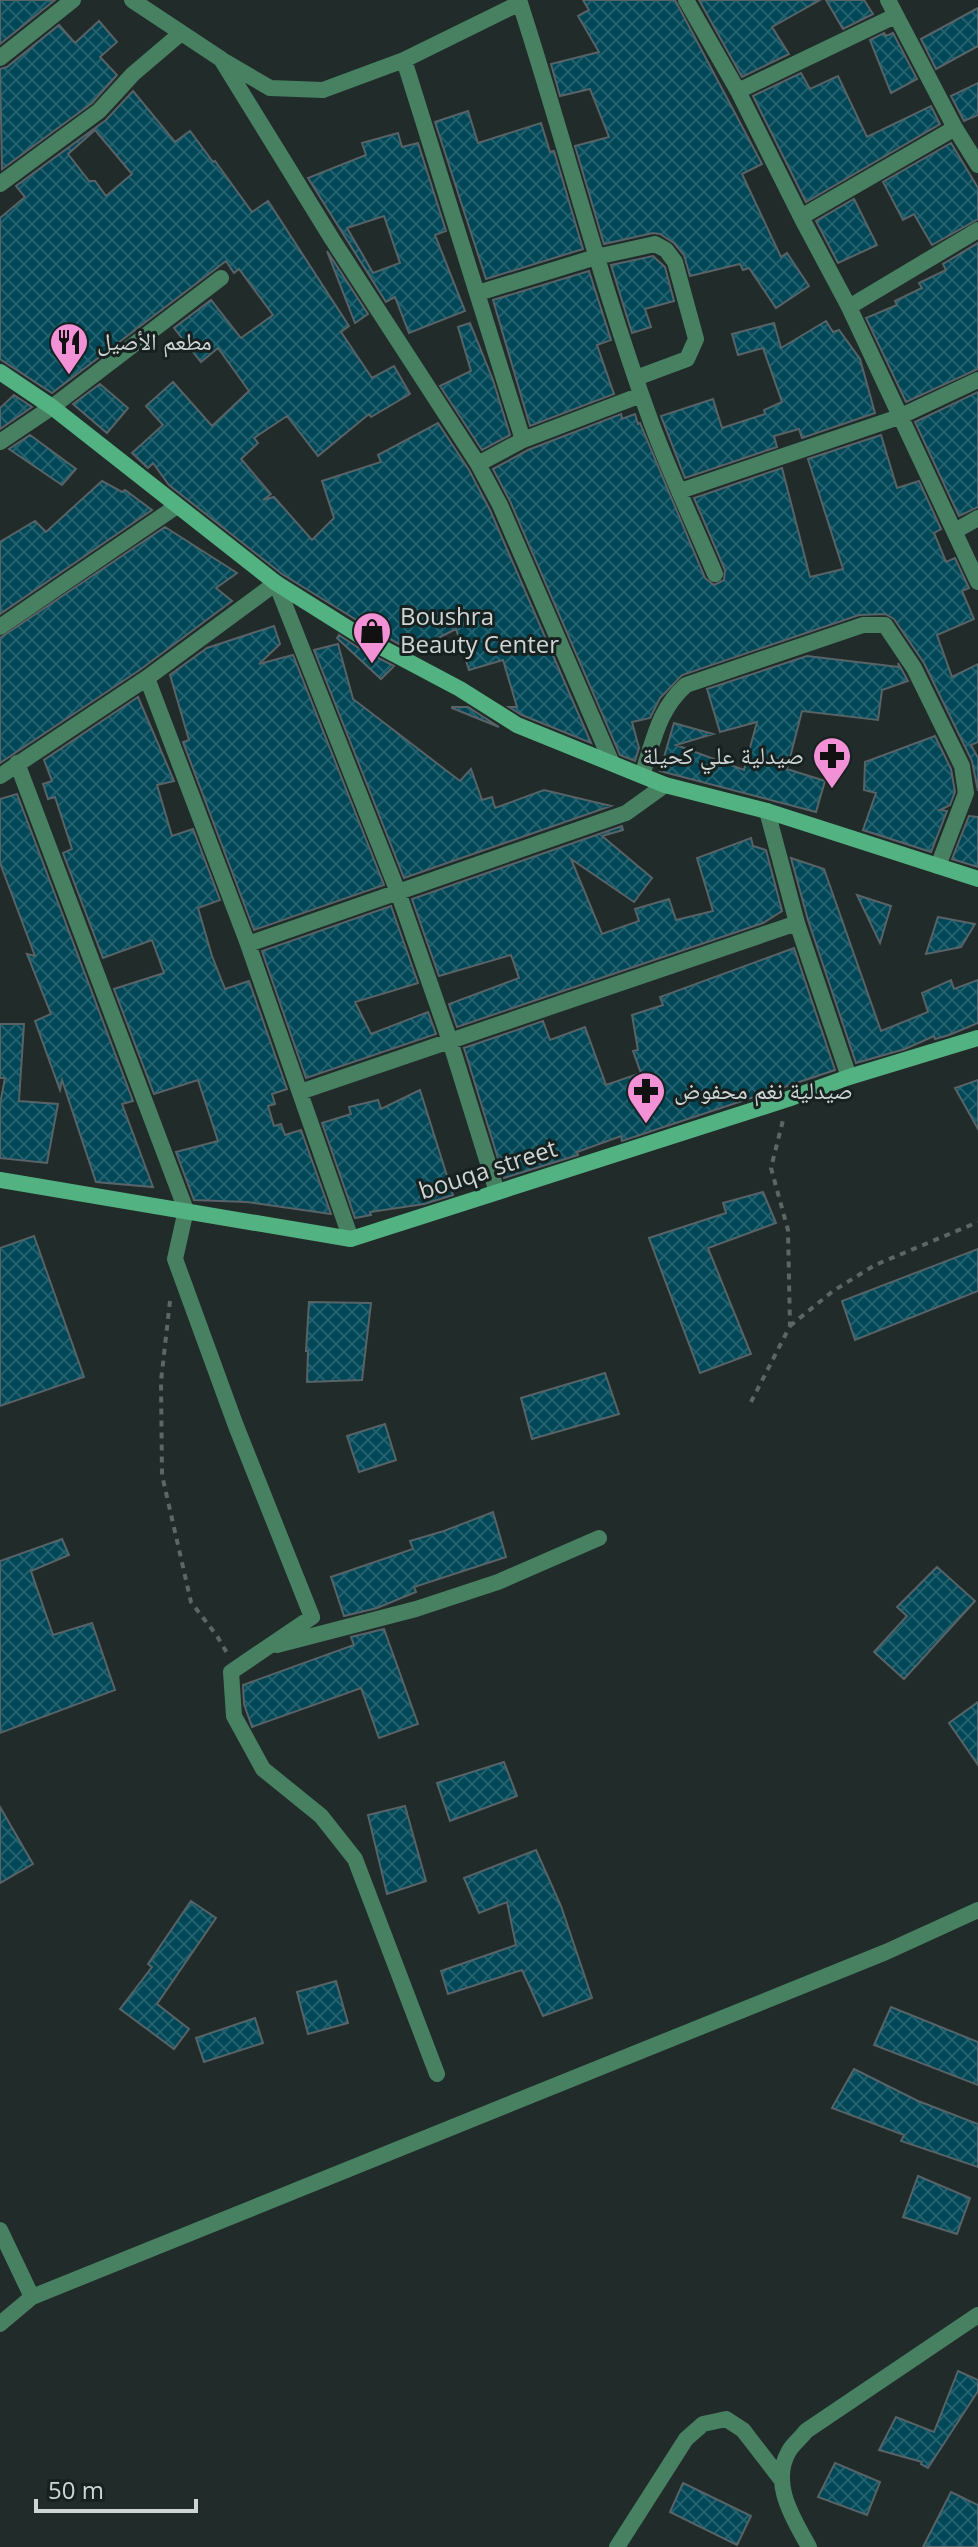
<svg xmlns="http://www.w3.org/2000/svg" width="978" height="2547" viewBox="0 0 978 2547" font-family="'Open Sans','Noto Naskh Arabic',sans-serif">
	<style>
		.building { fill: url(#building-cross-hatch); stroke: #586367; stroke-width: 2; fill-rule: evenodd }
		.lines { fill: none; stroke-linecap: round; stroke-linejoin: round }
		.path { stroke: #5d6665; stroke-width: 4; stroke-dasharray: 6 6; stroke-linecap: butt }
		.street { stroke: #488062; stroke-width: 16 }
		.secondary { stroke: #53b281; stroke-width: 16 }
		.labels { text-anchor: middle; stroke-width: 6; stroke-linejoin: round; paint-order: stroke }
		.poi-label { font-size: 24px; fill: #cfd5d5; stroke: #162120; text-anchor: start }
		.street-label { font-size: 24px; fill: #cfd5d5; stroke: #162120 }
	</style>
	<defs>
		<pattern id="building-cross-hatch" width="8" height="8" patternUnits="userSpaceOnUse" patternTransform="scale(2)"><rect width="8" height="8" fill="#004757"/><path d="M0 0l8 8M0 8l8-8" fill="none" stroke="#24616e"/></pattern>
	</defs>
	<rect width="100%" height="100%" fill="#202b2a"/>
	<path class="building" d="M0,0H55L0,44Z
		M583,0H675L762,164L742,174L781,257L787,253L809,286L776,308L749,268L743,270L740,264L690,276L684,255L674,243L660,234L653,233L604,244L575,146L609,137L590,89L560,96L551,64L599,52L578,16L589,10Z
		M699,0H820L772,27L789,54L742,77Z
		M826,0H864L873,14L843,29Z
		M978,8V46L936,69L921,39Z
		M99,21L117,42L100,57L117,75L92,103L2,169L0,69L7,67L59,25L75,43Z
		M884,33L886,36L893,33L917,79L891,93L870,40Z
		M801,73L810,89L838,76L867,137L931,106L940,124L806,202L753,96Z
		M978,83V115L964,121L951,96Z
		M133,91L175,142L190,131L213,162L215,161L252,212L268,201L349,326L341,332L372,378L394,366L410,394L371,417L369,414L318,456L287,416L254,438L258,443L241,459L271,494L263,500L274,497L312,540L334,518L322,481L381,462L378,455L438,423L469,470L490,510L591,743L522,715L509,707H517L503,660L469,670L456,629L412,651L368,627L282,574L169,485L153,463L148,468L132,453L163,425L146,406L173,382L212,426L249,391L218,348L201,362L174,328L211,300L241,338L273,315L239,269L234,273L226,261L52,393L0,359V218L25,197L16,186L106,120ZM95,130L132,174L106,196L95,181H89L68,154Z
		M468,111L478,143L541,123L550,152L554,151L583,249L486,279L435,122Z
		M398,133L402,147L418,143L446,231L435,235L465,311L409,333L395,297L386,302L308,178L366,155L362,143ZM384,216L400,263L373,273L347,228Z
		M951,143L978,188V219L932,245L914,214L903,220L883,182Z
		M854,199L877,245L838,263L816,221Z
		M978,243V369L906,402L866,318L897,305L895,301L922,288L919,283L946,270L943,264Z
		M327,251L368,314L355,323Z
		M653,256L665,267L674,301L645,309L651,327L632,333L611,265Z
		M589,271L611,340L597,345L614,394L530,426L493,300Z
		M826,321L833,332L839,330L860,359L875,413L802,438L799,429L774,436L777,447L685,478L661,416L713,399L722,428L765,414L764,410L782,402L763,348L738,355L732,334L774,323L781,348Z
		M470,323L493,380L510,435L482,450L440,386L471,371L458,327Z
		M100,384L128,408L107,433L73,404Z
		M978,392V507L959,516L915,422Z
		M14,395L32,407L0,429V408Z
		M621,414L622,419L635,414L638,424L640,423L705,578L714,585L724,580L725,570L694,498L782,468L810,577L843,569L808,459L881,435L897,488L919,481L941,529L934,533L946,562L955,558L969,588L962,591L974,619L937,635L952,677L978,664V742L971,745L978,758V791L972,761L924,663L894,619L885,614L859,615L682,675L660,698L650,718L632,722L639,748L635,761L620,755L510,501L493,469L528,450Z
		M30,435L76,469L62,485L9,449Z
		M102,481L122,492L125,490L152,510L0,614V542L35,521L46,532Z
		M165,527L237,573L216,588L232,601L141,669L0,763V638Z
		M274,626L280,644L259,664L293,655L384,885L254,930L183,742L189,740L170,675L207,648Z
		M339,635L357,647L394,666L381,679L337,638Z
		M338,644L353,699L460,781L471,769L482,800L492,797L495,808L544,790L611,806L404,878L314,650Z
		M807,656L899,667L898,663L908,681L882,690L878,720L802,711L787,769L825,781L816,812L660,771L674,723L713,734L676,745L744,770L757,722L720,732L707,689Z
		M138,697L174,781L157,785L172,836L193,829L220,900L198,908L212,956L225,989L249,981L287,1089L272,1094L275,1104L268,1106L274,1126L281,1124L285,1135L301,1130L331,1214L247,1202L194,1200L176,1152L218,1141L198,1080L154,1094L114,989L164,973L152,940L103,958L63,853L72,849L55,797L48,799L43,784L52,781L44,760Z
		M452,707H468L499,727L452,708Z
		M935,736L951,769L955,792L950,805L940,810L947,811L931,852L863,830L876,793L864,790L865,762Z
		M17,794L133,1101L122,1104L153,1187L96,1182L62,1080L60,1090L35,1021L51,1014L27,954L35,956L0,863V799Z
		M969,816L978,817V867L952,859Z
		M622,826L623,830L602,836L652,878L634,902L571,859L602,934L639,921L635,909L669,899L676,920L713,911L697,858L751,838L753,846L766,850L782,911L763,923L457,1027L449,1004L519,978L511,955L439,976L412,899Z
		M791,858L824,869L881,1031L928,1012L922,993L951,980L954,989L978,980V1023L949,1035L935,1039L934,1036L905,1049L856,1063L808,920Z
		M857,895L891,906L880,943Z
		M391,906L418,983L355,1002L371,1034L428,1012L436,1034L306,1078L262,951Z
		M938,917L975,924L961,947L926,954Z
		M794,948L835,1070L622,1141L621,1136L577,1152L578,1155L504,1178L464,1048L543,1021L550,1040L585,1027L606,1085L641,1073L633,1051L638,1050L632,1015L663,1005L660,997Z
		M0,1024H24L19,1101L58,1104L47,1163L0,1158V1104L5,1078H0Z
		M978,1080V1129L955,1088Z
		M420,1090L453,1195L424,1204L370,1212L371,1215L355,1218L322,1123L351,1114L349,1107L378,1100L381,1109Z
		M763,1192L776,1223L708,1248L751,1354L700,1373L649,1238L726,1213L723,1203Z
		M34,1236L84,1377L0,1406V1248Z
		M978,1249V1291L855,1340L842,1301Z
		M309,1302L371,1303L362,1380L307,1382L308,1351H306Z
		M605,1373L619,1414L532,1439L521,1398Z
		M385,1424L396,1460L359,1472L347,1436Z
		M493,1512L506,1557L414,1587L416,1592L377,1608L344,1616L331,1577L413,1549L410,1541L444,1531Z
		M62,1539L69,1555L31,1571L53,1635L92,1623L115,1690L0,1733V1561Z
		M937,1567L975,1601L904,1679L874,1652L907,1616L897,1607Z
		M384,1629L418,1724L379,1738L361,1688L252,1727L244,1704L243,1685L354,1645L351,1637Z
		M978,1702V1765L949,1723Z
		M504,1762L517,1796L450,1821L437,1783Z
		M405,1806L426,1881L387,1894L368,1815Z
		M0,1807L33,1864L0,1883Z
		M536,1850L561,1906L592,1998L543,2016L522,1970L448,1994L441,1971L516,1945L507,1902L479,1913L464,1878Z
		M191,1901L216,1918L157,2004L189,2029L174,2049L120,2009L152,1967L148,1964Z
		M336,1981L348,2023L308,2034L297,1992Z
		M891,2007L978,2042V2085L874,2045Z
		M255,2018L263,2043L204,2062L196,2038Z
		M854,2069L918,2101L978,2124V2167L901,2141L904,2135L832,2108Z
		M918,2176L970,2198L957,2234L903,2217Z
		M958,2371L978,2380V2391L928,2468L921,2464L922,2462L879,2450L896,2417L934,2432Z
		M835,2463L880,2482L867,2515L818,2497Z
		M683,2483L751,2516L737,2545L670,2512Z
		M951,2492L978,2505V2547H923Z"/>
	<g class="lines">
		<path class="path" d="M170,1301L161,1381L162,1475L191,1602L217,1636L227,1653
			M790,1326L833,1291L875,1265L978,1222
			M751,1402L790,1326L788,1230L771,1168L783,1120"/>
		<path class="street" d="M132,0L221,59L332,239L478,464L500,505L611,761
			M686,0L738,91L801,217L849,307L978,582
			M888,0L955,128L978,165
			M520,3C565,142 601,285 651,422C670,474 694,524 715,574
			M0,58L73,0
			M222,60L270,88L323,90L404,60L520,3L518,0
			M404,60L523,440L478,464
			M738,91L895,16
			M0,184L99,111L133,74L180,34
			M801,217L955,128
			M478,293L596,257L655,244L666,250L675,262L696,339L687,359L636,378
			M849,307L978,230
			M523,440L641,395
			M0,442L52,407L221,278
			M680,491L899,417L978,380
			M955,531L978,518
			M0,627L177,506
			M147,678L248,944L351,1239
			M17,763L186,1210L175,1259L236,1426L312,1617L231,1672L234,1716L263,1769L321,1816L355,1859L437,2074
			M642,775C654,740 658,710 686,685L863,625H885L914,668L962,766L966,793L938,866
			M0,776L147,678L276,583L398,892L450,1041L497,1192
			M767,811L797,923L849,1077
			M248,944L626,813L665,785
			M300,1092L797,923
			M277,1645L416,1609L498,1582L599,1538
			M0,2230L32,2297L0,2324
			M32,2297L886,1952L978,1910
			M617,2547L686,2439L703,2424L726,2419L743,2430L780,2478
			M809,2547C793,2518 770,2483 789,2451C793,2444 801,2438 806,2431L978,2315"/>
		<path class="secondary" d="M0,372L52,407L276,583L362,637L460,689L517,725L665,785L767,811L978,879
			M0,1180L351,1239L788,1099L849,1077L978,1038"/>
	</g>
	<defs>
		<g id="restaurant-pin" transform="scale(2)"><path d="M0 17L-7.5 6A9.5 9.5 0 1 1 7.5 6Z" fill="#f391d6" stroke="#162120"/><path d="M-5-6h1v4h1v-4h1v4h1v-4h1v5L-1.5 .5V6h-2V.5L-5-1ZM5-6V6H3V1.5H1.5Q1.5-4 5-6Z" fill="#111"/></g>
		<g id="shop-pin" transform="scale(2)"><path d="M0 17L-7.5 6A9.5 9.5 0 1 1 7.5 6Z" fill="#f391d6" stroke="#162120"/><path d="M-5-2.5h2.3a2.7 3.5 0 0 1 5.4 0H5L5.5 6h-11ZM-1.5-2.5h3a1.5 2.3 0 0 0-3 0Z" fill="#111"/></g>
		<g id="pharmacy-pin" transform="scale(2)"><path d="M0 17L-7.5 6A9.5 9.5 0 1 1 7.5 6Z" fill="#f391d6" stroke="#162120"/><path d="M-2-6h4v4h4v4h-4v4h-4v-4h-4v-4h4Z" fill="#111"/></g>
	</defs>
	<g fill-rule="evenodd">
		<use href="#restaurant-pin" x="69" y="342"/>
		<use href="#shop-pin" x="372" y="631"/>
		<use href="#pharmacy-pin" x="832" y="756"/>
		<use href="#pharmacy-pin" x="646" y="1091"/>
	</g>
	<g class="labels">
		<g class="poi-label">
			<text x="97" y="350">مطعم الأصيل</text>
			<text x="400" y="625">Boushra<tspan x="400" dy="28">Beauty Center</tspan></text>
			<text x="804" y="764" text-anchor="end">صيدلية علي كحيلة</text>
			<text x="674" y="1099">صيدلية نغم محفوض</text>
		</g>
		<g class="street-label">
			<text transform="translate(488 1170) rotate(-18)" y="8">bouqa street</text>
		</g>
	</g>
	<path d="M36 2499v12h160v-12" fill="none" stroke="#cfd5d5" stroke-width="4"/>
	<text x="48" y="2499" font-size="24" fill="#cfd5d5" stroke="#162120" stroke-width="6" paint-order="stroke">50 m</text>
</svg>
